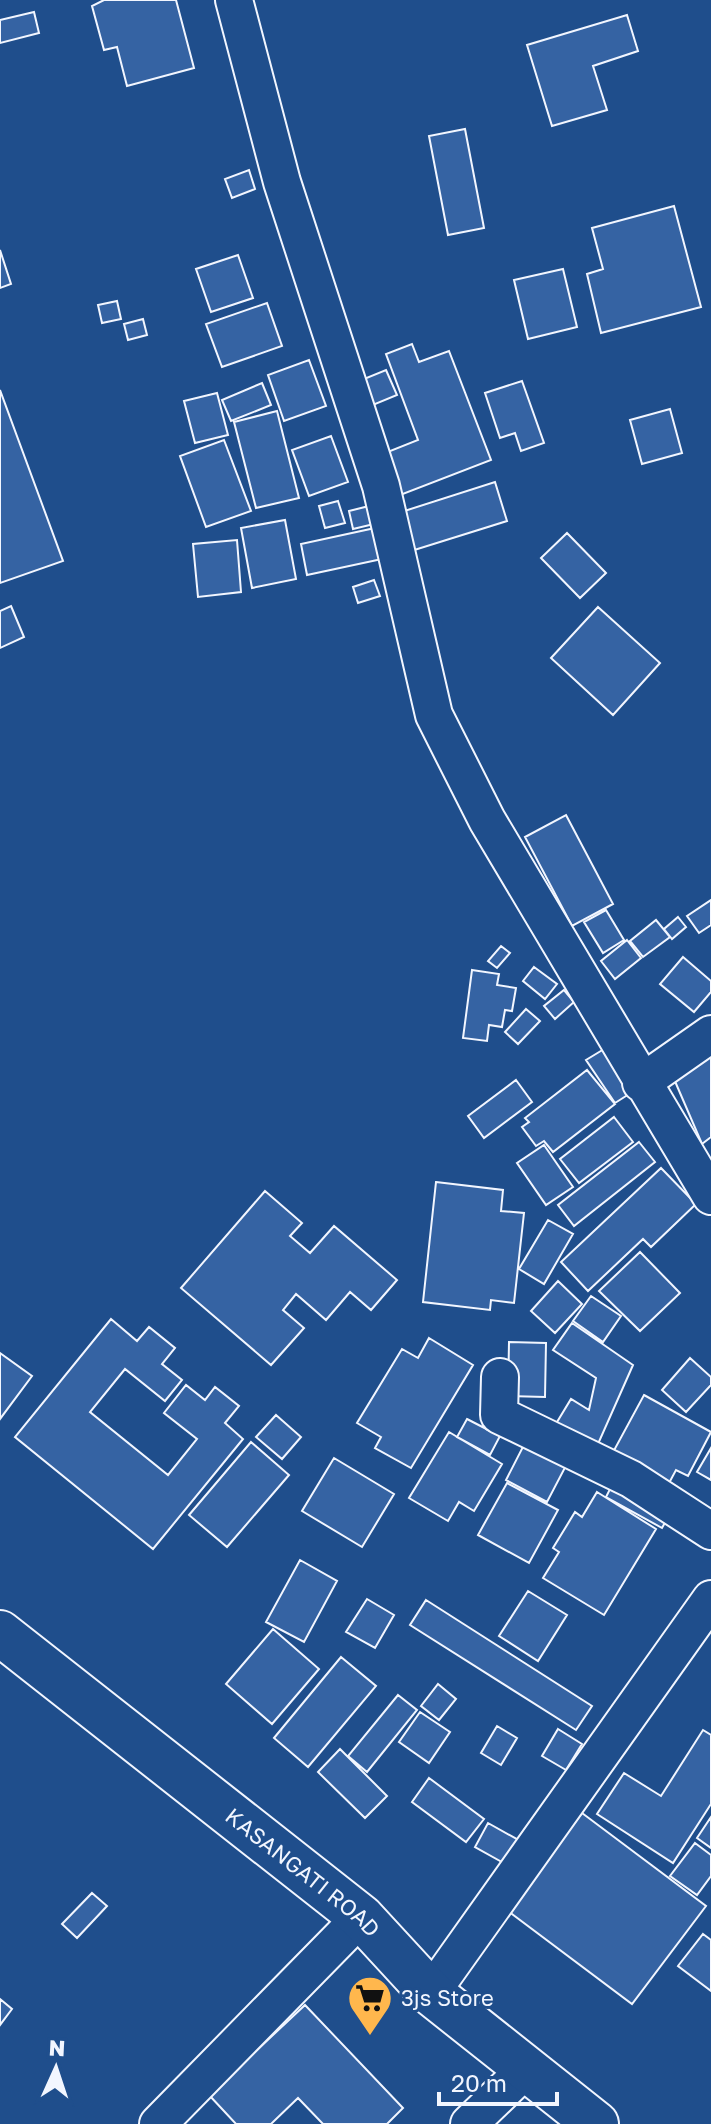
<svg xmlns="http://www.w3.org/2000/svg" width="711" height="2124" viewBox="0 0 711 2124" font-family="'Golos Text',sans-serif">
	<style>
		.building { fill: #3563a3; stroke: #f2f6ff; stroke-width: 2 }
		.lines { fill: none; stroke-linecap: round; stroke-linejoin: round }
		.street-casing { stroke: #f2f6ff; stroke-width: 40 }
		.secondary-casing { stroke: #f2f6ff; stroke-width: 48 }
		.street { stroke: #1f4e8c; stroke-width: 36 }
		.secondary { stroke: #1f4e8c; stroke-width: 44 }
		.labels { text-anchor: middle; stroke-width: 6; stroke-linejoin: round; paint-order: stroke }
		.street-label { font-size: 22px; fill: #f2f6ff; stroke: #1f4e8c }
		.poi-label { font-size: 22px; fill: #f2f6ff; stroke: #1f4e8c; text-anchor: start }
	</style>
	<rect width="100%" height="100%" fill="#1f4e8c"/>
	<path class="building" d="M104,0H176L194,68L127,86L117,47L104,50L92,6Z
		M34,12L39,33L0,43V20Z
		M627,15L638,51L593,66L607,110L552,126L527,45Z
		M465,129L484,228L448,235L429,136Z
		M249,170L255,189L232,198L225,179Z
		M674,206L701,307L601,333L587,274L603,269L592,228Z
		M0,250L11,284L0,288Z
		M238,255L253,298L211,312L196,269Z
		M563,269L577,327L528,339L514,280Z
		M117,301L121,319L102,323L98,305Z
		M267,303L282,346L222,367L206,324Z
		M143,319L147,335L128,340L124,324Z
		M412,344L419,362L449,351L491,460L395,497L380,455L418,440L386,354Z
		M309,360L326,406L284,421L268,375Z
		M386,370L397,395L368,407L359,381Z
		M522,381L544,443L521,451L515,433L500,438L485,393Z
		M262,383L271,405L231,421L222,400Z
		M0,390L63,561L0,583Z
		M217,393L228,435L195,443L184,401Z
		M670,409L682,453L642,464L630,420Z
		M277,411L299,498L256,508L234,422Z
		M331,436L348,482L309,496L292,450Z
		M224,440L251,511L206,527L180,456Z
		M495,482L507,521L408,552L395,514Z
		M338,501L345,523L325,528L319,506Z
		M369,506L374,524L353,529L349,511Z
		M285,520L296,579L252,588L241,528Z
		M375,528L382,559L307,575L301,544Z
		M567,533L606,573L580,598L541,558Z
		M237,540L241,592L198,597L193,544Z
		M374,580L380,596L358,603L353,587Z
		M11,606L24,637L0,648V611Z
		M598,607L660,663L613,715L551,658Z
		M566,815L613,904L572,926L525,837Z
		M711,900V925L699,933L687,916Z
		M606,910L624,940L603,953L584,922Z
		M678,917L686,927L672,939L664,929Z
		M656,920L670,937L643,957L630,941Z
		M627,940L641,958L615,979L601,961Z
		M501,946L510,953L497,968L488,961Z
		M683,957L711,981V992L694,1012L660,984Z
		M534,967L557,984L545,999L523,981Z
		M472,970L499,974L497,985L516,988L512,1011L505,1010L502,1027L489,1025L487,1041L463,1038Z
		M564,990L574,1002L555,1019L544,1006Z
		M526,1009L540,1021L518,1044L505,1032Z
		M609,1046L637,1089L615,1103L586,1060Z
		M711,1053V1137L702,1144L674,1079Z
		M587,1070L615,1104L553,1152L544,1141L536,1146L522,1127L529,1122L525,1118Z
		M516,1080L532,1102L484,1138L468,1116Z
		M614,1117L633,1142L579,1183L560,1159Z
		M639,1142L655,1162L574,1226L558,1205Z
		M544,1145L573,1187L546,1205L517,1163Z
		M661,1168L696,1204L651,1247L643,1239L588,1291L561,1262Z
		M436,1182L503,1190L501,1211L524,1213L514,1303L491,1300L490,1310L423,1302Z
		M265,1191L302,1223L290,1236L310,1253L334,1226L397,1280L371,1310L350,1292L326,1320L296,1294L283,1310L304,1328L271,1365L181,1288Z
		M548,1220L573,1234L544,1284L519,1269Z
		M640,1252L680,1293L640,1331L599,1291Z
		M558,1281L582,1304L555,1333L531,1311Z
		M591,1296L621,1316L603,1342L573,1321Z
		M111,1319L137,1341L149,1327L175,1348L162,1364L182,1380L165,1401L125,1369L90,1412L168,1475L197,1439L164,1413L186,1385L205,1400L215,1387L239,1406L225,1423L243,1439L153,1549L15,1437Z
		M572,1323L633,1365L598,1444L554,1427L571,1399L589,1410L596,1378L553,1350Z
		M429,1338L473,1365L411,1468L375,1448L381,1437L357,1423L402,1349L418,1358Z
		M509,1342L546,1343L545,1397L508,1396Z
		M0,1353L32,1376L0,1419Z
		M690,1358L711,1377V1385L686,1412L662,1390Z
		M644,1395L711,1432L688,1476L676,1470L668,1485L612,1454Z
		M276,1415L301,1437L282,1459L256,1437Z
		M467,1419L500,1436L490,1455L457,1437Z
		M449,1432L502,1464L474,1511L459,1502L448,1521L409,1498Z
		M528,1437L570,1458L547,1502L506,1480Z
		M251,1442L289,1475L227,1547L189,1515Z
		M711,1448V1480L697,1472Z
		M334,1458L394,1494L362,1547L302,1511Z
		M615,1479L672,1510L662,1528L606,1497Z
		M507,1483L558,1510L529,1563L478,1535Z
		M597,1492L656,1529L604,1615L543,1578L559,1552L553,1548L575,1512L582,1517Z
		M300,1560L337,1581L304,1642L266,1622Z
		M528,1591L567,1615L538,1661L499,1636Z
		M367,1599L394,1615L375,1648L346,1632Z
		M426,1600L592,1706L576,1730L410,1625Z
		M273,1629L319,1669L272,1724L226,1684Z
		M341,1657L376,1686L308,1767L274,1738Z
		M438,1684L456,1699L439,1720L421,1706Z
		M398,1695L417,1710L367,1772L348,1756Z
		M420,1712L450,1732L429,1763L399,1742Z
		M497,1726L517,1738L501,1765L481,1753Z
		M558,1729L582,1744L566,1770L542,1756Z
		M703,1730L711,1735V1804L673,1863L597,1814L624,1773L661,1796Z
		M340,1749L387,1796L365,1818L318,1772Z
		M429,1778L484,1819L466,1842L412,1802Z
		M582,1813L706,1906L632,2004L508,1911Z
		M711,1817V1848L697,1838Z
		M488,1823L522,1842L509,1866L475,1847Z
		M695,1843L711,1855V1876L697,1895L670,1876Z
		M92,1893L107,1906L77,1938L62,1924Z
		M703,1934L711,1940V1991L678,1966Z
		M0,1999L12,2009L0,2025Z
		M305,2005L403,2108L387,2124H323L298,2098L271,2124H236L209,2095Z"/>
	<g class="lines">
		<g class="street-casing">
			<path id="street" d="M234,0L282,182L381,486L434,715L487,820L711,1196
				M641,1083L711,1034
				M500,1377L499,1415L631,1479L711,1531
				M431,1993L711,1599
				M158,2124L361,1917
				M469,2124L526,2069"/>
		</g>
		<g class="secondary-casing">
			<g id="secondary">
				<path id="s1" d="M0,1633L361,1917L431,1993L596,2124"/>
			</g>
		</g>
		<use href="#street" class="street"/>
		<use href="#secondary" class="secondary"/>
	</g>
	<defs>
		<g id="supermarket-pin" transform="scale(2.3)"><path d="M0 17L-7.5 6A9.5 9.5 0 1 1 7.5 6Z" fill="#ffb74d" stroke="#1f4e8c"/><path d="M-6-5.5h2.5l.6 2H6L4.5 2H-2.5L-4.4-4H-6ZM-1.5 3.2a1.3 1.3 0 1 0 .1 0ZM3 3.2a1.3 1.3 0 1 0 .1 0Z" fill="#111"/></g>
	</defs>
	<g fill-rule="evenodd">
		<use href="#supermarket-pin" x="370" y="1998"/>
	</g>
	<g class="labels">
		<g class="street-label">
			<text dy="8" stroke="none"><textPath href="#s1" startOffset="386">KASANGATI ROAD</textPath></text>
		</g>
		<g class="poi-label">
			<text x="401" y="2006">3js Store</text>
		</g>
	</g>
	<g transform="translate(56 2068) rotate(3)" stroke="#1f4e8c" stroke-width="6" paint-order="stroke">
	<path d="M0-6L14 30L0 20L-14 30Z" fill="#f2f6ff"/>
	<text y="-12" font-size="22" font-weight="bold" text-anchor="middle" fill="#f2f6ff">N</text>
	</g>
	<path d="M439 2092v12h118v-12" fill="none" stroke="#f2f6ff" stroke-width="4"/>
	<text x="451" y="2092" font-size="24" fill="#f2f6ff" stroke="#1f4e8c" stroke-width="6" paint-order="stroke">20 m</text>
</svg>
